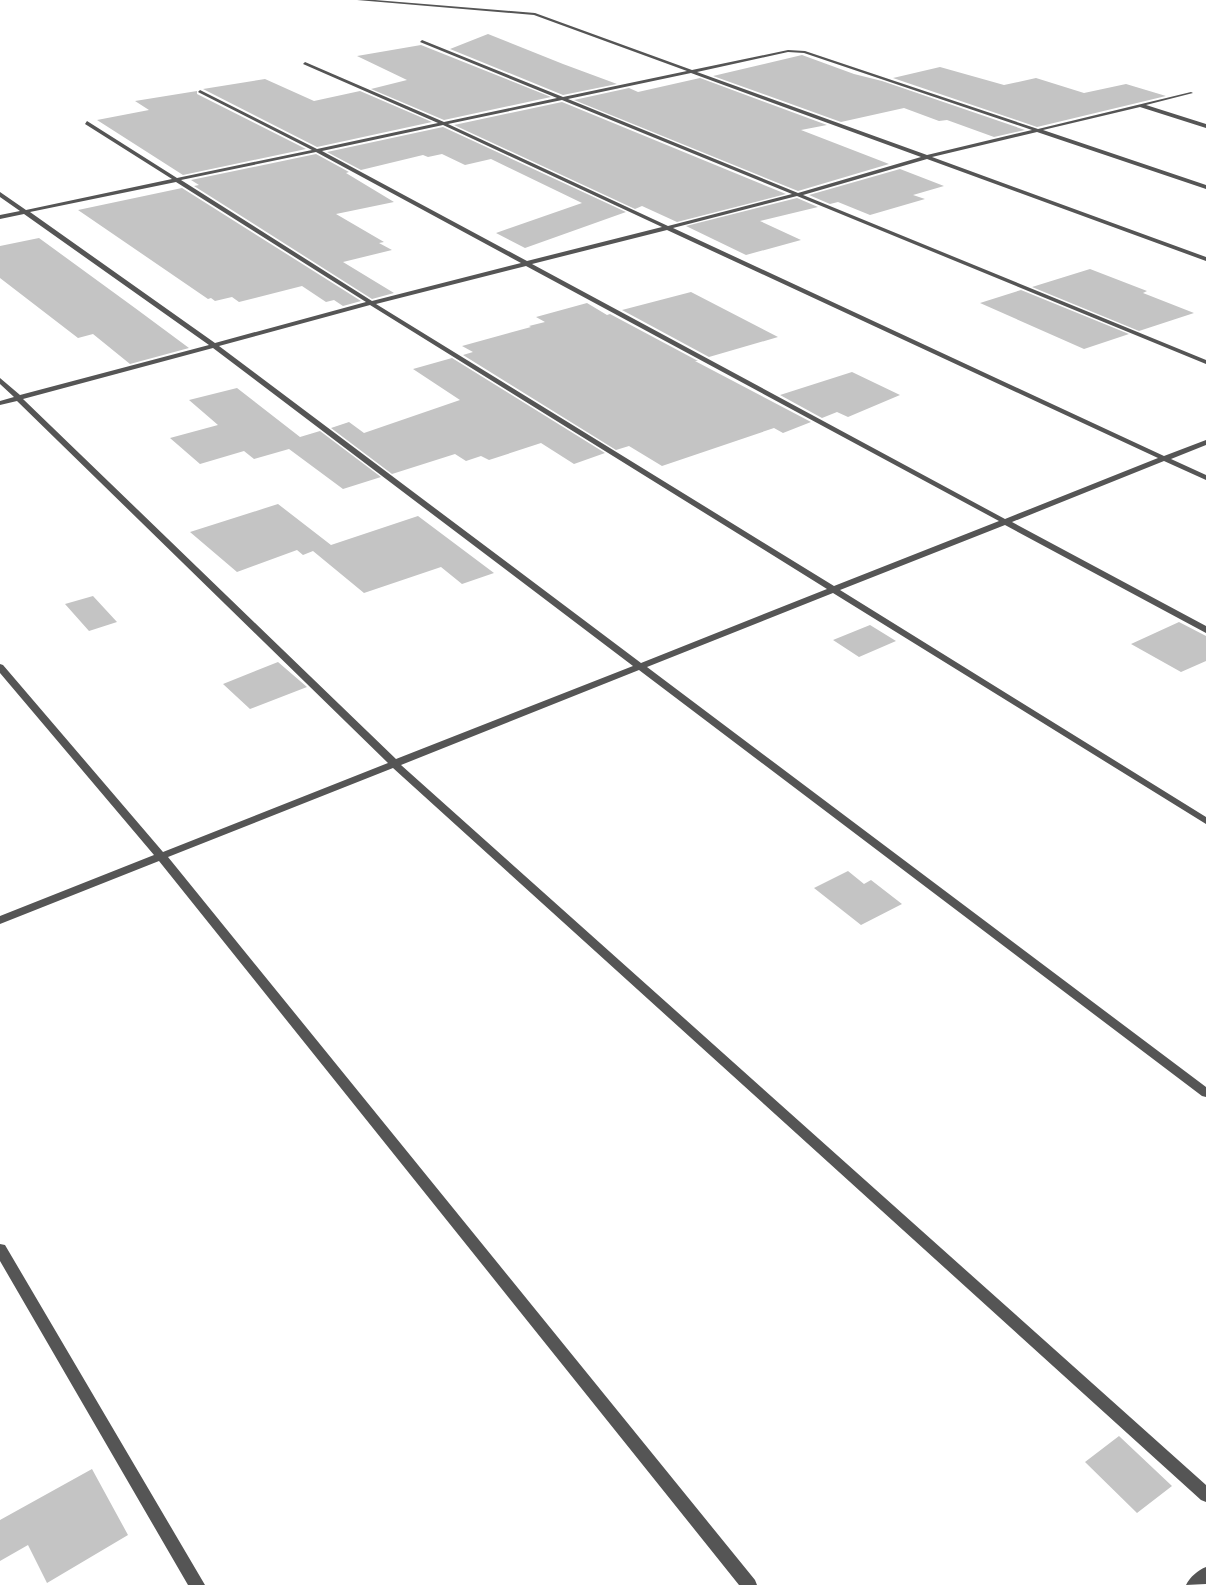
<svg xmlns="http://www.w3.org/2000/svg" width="1206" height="1585" viewBox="0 0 1206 1585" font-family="'Open Sans',sans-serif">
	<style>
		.building { fill: #c4c4c4 }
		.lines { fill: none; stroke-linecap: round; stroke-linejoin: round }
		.minor { fill: #555; fill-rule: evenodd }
	</style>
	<rect width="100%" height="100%" fill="#fff"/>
	<path class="building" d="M488,34L563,64L617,84L563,95L450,49Z
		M421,45L551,97L444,120L371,89L407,80L357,56Z
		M802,55L854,74L882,81L1025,130L994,137L947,120L939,121L904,108L841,122L713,76Z
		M940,67L1004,85L1036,78L1084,93L1126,84L1166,96L1037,127L893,78Z
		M700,78L827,125L801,130L889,164L798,191L574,100L629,88L638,92Z
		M265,79L314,101L360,91L432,122L317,147L203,89Z
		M197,91V94L306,149L183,175L97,120L149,110L135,101Z
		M562,102L786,194L677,222L642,206L635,209L454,125Z
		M443,127L626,212L525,248L496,233L582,203L491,159L465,165L442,154L428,157L423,155L361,170L327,152Z
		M316,154L349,172L346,173L394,202L336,214L384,242L379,243L392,250L343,262L394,293L372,299L194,186L199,185L191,180Z
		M900,169L944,186L913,195L925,199L870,215L838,202L830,204L809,195Z
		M182,188L361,301L343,306L334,300L326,302L302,286L239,302L232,297L215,301L211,298L208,299L78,210Z
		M797,198L818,207L760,221L801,240L746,255L686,226Z
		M39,238L135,308L189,348L130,364L93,334L78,338L0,278V246Z
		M1090,269L1147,291L1143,293L1194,313L1139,331L1032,287Z
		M1021,290L1129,334L1084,349L980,303Z
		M691,292L778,337L709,357L622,310Z
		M587,303L607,315L610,314L698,361H695L811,422L783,433L774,428L662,466L629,446L616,450L463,355L473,352L462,346L531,327L529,326L545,322L536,317Z
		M452,358L605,453L574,464L541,443L489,460L481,456L466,461L455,454L392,474L331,428L349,422L364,433L460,400L413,369Z
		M852,372L900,395L848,417L837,412L822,418L780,395Z
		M237,388L300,437L320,431L381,477L343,489L289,449L254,459L244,451L200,464L170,438L218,425L189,400Z
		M278,504L331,545L418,516L494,573L462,584L441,567L364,593L313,551L303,555L297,550L237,572L190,532Z
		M93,596L117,622L89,631L65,604Z
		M1179,622L1206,636V661L1181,672L1131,644Z
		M870,625L896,641L859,657L833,640Z
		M278,662L307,687L250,709L223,684Z
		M848,871L864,884L871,880L902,904L861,925L814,888Z
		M1119,1436L1172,1486L1137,1513L1085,1462Z
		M92,1469L128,1535L47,1583L28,1545L0,1561V1520Z"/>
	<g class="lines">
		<path class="minor" d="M357,0H375L535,13L692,70L788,50L805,51L1038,129L1191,92L1193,93L1146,105L1206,124V128L1140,107L1043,130L1206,185V189L1037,132L932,157L1206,257V261L927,159L803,195L1206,360V364L797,196L673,228L1164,456L1206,440V445L1171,459L1206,475V480L1164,461L1012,522L1206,626V633L1005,525L840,590L1206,817V824L833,593L647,667L1206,1087V1097L1202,1096L639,670L401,765L1206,1485V1502L1201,1500L393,768L168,857L755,1580L757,1585H739L159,861L0,924V916L154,855L0,673V664L3,665L163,852L388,763L17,401L0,405V401L14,397L0,384V378L20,395L209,345L24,214L0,219V215L20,211L0,197V192L26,210L172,179L85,124L87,121L177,178L312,150L198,92L200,90L317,149L438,123L303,64L305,62L444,122L557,98L420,42L422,40L563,97L687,71L534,15ZM788,52L804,53L1032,130L927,155L697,72ZM691,73L921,157L798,193L568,99ZM562,100L792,194L668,226L448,124ZM443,125L662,227L527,261L322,151ZM316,152L521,263L372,301L181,180ZM176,182L366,302L215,343L30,212ZM667,230L1158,458L1005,519L532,264ZM526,266L999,521L834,586L376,304ZM370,305L827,589L641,663L219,346ZM213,348L633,666L396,759L23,399Z
			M0,1244L5,1245L205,1585H188L0,1261Z
			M1206,1567V1584L1186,1585C1190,1577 1198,1570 1206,1567Z"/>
	</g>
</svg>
